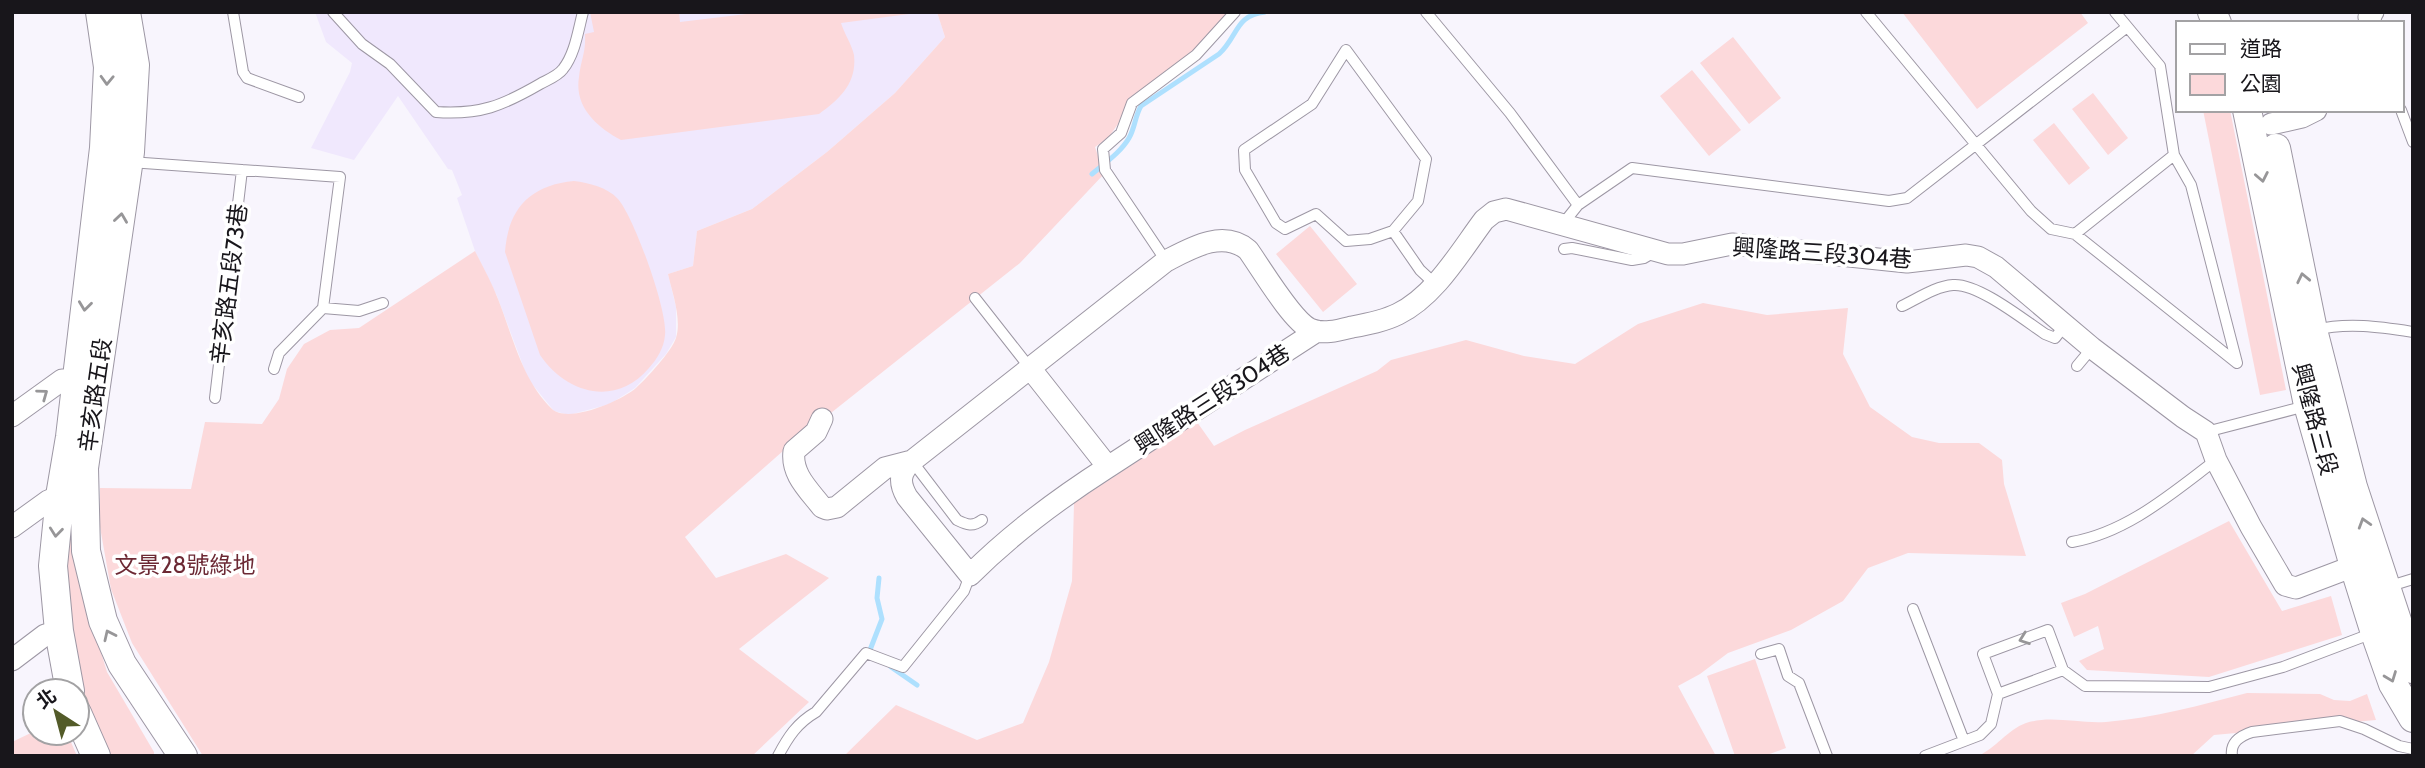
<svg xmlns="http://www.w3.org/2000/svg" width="2425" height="768" viewBox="0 0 2425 768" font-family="Cabin,'Noto Sans TC',sans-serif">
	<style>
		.built { fill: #f0e8fd }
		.green { fill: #fcd9db }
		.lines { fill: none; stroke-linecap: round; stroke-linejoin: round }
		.stream { stroke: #aee0fe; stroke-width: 5 }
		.service-casing { stroke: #9d97a4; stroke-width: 12 }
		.minor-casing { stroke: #9d97a4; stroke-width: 23 }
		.secondary-casing { stroke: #9d97a4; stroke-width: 30 }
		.service { stroke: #fff; stroke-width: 10 }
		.minor { stroke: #fff; stroke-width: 21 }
		.secondary { stroke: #fff; stroke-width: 28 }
		.oneway { stroke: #979698 }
		.labels { text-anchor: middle; stroke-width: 7; stroke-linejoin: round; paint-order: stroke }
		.street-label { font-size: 23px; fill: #18161b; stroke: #fff }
		.park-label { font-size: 23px; fill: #6c2934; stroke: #fff }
	</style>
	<rect width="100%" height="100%" fill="#f8f5fd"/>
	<path class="built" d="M315,12H937L945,37L895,93L827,152L752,209L697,231L693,266L668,274L676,307V337L666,354L635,388L610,404L569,415L554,411L528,379L497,296L475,251L457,198L462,195L452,170L448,169L398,96L354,160L311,148L350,72L352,63L326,42Z"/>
	<path class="green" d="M590,12H679L680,22L763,12H924L841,23C844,33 852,45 854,55C857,83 840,99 819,114L621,140C597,127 574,107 579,77C581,59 586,53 585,34L594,32Z
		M937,12H1229L1193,52L1169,71L1129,98L1118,124L1108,138L1095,147L1104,174L1020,263L783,451L685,537L716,578L786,554L829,578L739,649L809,702L752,756H203L132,643L111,589L100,527V488L191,489L205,422L262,424L279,399L287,369L304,344L330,330L359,328L475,251C483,267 492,283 498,299C513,337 522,380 552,409C568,424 621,401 636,388C646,379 672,351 676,338C682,319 672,292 668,274L693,266L697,231L752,209L827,152L895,93L945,37Z
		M1902,12H2080L2088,23L1977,109Z
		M1733,37L1781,98L1749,124L1700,63Z
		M1692,70L1741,130L1709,156L1660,96Z
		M2093,93L2128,138L2108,155L2072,109Z
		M2203,110H2230L2286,390L2260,395Z
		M2054,123L2090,168L2069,185L2033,140Z
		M574,181C589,183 607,187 618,199C634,217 668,311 665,335C664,348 657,359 649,368C615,408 566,393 540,355L505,252C508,209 530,185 574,181Z
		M1310,226L1357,284L1323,312L1276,254Z
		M1703,303L1767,315L1848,308L1843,354L1870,407L1912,437L1939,443H1979L2002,460L2004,484L2026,556L1908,553L1868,568L1843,601L1791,630L1728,653L1700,674L1678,686L1716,756H844L896,705L977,740L1023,723L1049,662L1072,581L1074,503L1197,422L1214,446L1245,430L1377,371L1391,360L1466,340L1524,356L1575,364L1638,324Z
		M73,479L92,623L107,672L154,752V756H106L87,715L70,646L63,578Z
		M2229,521L2282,611L2331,596L2342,635L2209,677L2087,670L2079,661L2104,649L2098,626L2074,637L2061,603L2085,594Z
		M1755,659L1786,748L1764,756H1735L1707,676Z
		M2247,693L2320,694L2334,700L2350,701L2367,694L2376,720L2214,735L2191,756H1978C1996,748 2007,730 2026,723C2051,715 2080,724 2106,722C2154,718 2201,705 2247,693Z
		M35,731L67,733L77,756H12V742Z"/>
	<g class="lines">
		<path class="stream" d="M1092,174C1105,163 1121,152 1129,138C1135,128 1135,116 1141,106L1219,54C1238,37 1235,15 1265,12
			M870,650L882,619L877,598L879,578
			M891,667L917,685"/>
		<g class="service-casing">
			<path id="service" d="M233,12L243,72L247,78L299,97
				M333,12L362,44L390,64L436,112C480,115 502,106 540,84C547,80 558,76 563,69C575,54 578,31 583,12
				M1426,12L1510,113L1578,205
				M1866,12L2031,211L2051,229L2075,234L2237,363
				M2115,12L2160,66L2174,155L2191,185L2237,363
				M2401,110L2413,142
				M130,162L340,177L323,308L279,353L274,369
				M1562,225L1578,205L1632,168L1889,201L1907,198L2127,27
				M1393,231L1370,239L1346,241L1316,214L1285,229L1276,223L1245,170L1244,150L1312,104L1346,50L1426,159L1418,201L1393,231L1420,270L1435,284
				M2075,234L2174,155
				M1564,249L1572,248L1632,260L1644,258L1656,251
				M1166,261L1105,170L1103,149L1121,133L1132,103L1196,55L1235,12
				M975,298L1030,368
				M1902,306C1917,299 1936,286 1953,285C1978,283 2024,320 2045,334L2055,338L2065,325
				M323,308L359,311L383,303
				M2315,330C2348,322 2380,327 2413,332
				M2077,366L2092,348
				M215,398L242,170
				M2206,432L2306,406
				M912,461L957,520C967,525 973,527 982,520
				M2072,542C2128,532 2172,493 2216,460
				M2387,587L2413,579
				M1913,609L1964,741
				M1761,654L1779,649L1788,676L1799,683L1827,756
				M2063,670L1998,694L1983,654L2048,630L2063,670L2085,686L2209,687L2283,667L2373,633
				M778,756C788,737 797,723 816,712L866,653L903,667L964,591L970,575
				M1925,756L1980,735L1991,724L1998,694
				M2232,756C2230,742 2240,736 2252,732L2340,721L2364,729L2399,746L2413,749"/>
		</g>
		<g class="minor-casing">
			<path id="minor" d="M2371,23L2369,17L2373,12
				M2271,124L2302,117L2316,110
				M1030,368L1108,467C1058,499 1012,533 970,575L907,497C899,483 899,473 912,461L1166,261C1191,248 1223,229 1248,250C1261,268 1292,321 1310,329C1323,335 1340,330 1352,327C1368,324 1384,321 1398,314C1435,296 1460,252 1484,220L1494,212L1506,209L1668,254H1683L1732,244L1907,262L1966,255L1978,257L1996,267L2092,348L2183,417L2206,432L2216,460L2251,527L2285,585L2296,588L2354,566L2366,575
				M12,416L62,380H76
				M822,419L816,432L794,451C791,474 808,489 822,507L827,509L837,507L885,468L912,461
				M1108,467L1317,331
				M12,527L48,501L60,496
				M12,660L45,635L59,631"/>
		</g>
		<g class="secondary-casing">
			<path id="secondary" d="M126,12L135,65L130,152L84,468L86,551L103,621L122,664L183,756
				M2212,12L2217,23
				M2247,110L2308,405L2354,566L2375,633L2393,684L2413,718
				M2276,148L2313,330L2353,487L2413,669
				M70,691L59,631L53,566L60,496L70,437L104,148L108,67L100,12
				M77,713L96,756"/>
		</g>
		<use href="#service" class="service"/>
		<use href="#minor" class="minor"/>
		<use href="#secondary" class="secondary"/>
	</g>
	<defs><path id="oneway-chevron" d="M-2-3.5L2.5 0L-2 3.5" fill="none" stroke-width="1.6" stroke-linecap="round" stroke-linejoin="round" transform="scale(1.75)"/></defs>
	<g class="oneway">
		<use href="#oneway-chevron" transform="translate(107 80) rotate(92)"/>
		<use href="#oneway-chevron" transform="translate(2262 177) rotate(79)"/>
		<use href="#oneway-chevron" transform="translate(121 218) rotate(-82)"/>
		<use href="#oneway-chevron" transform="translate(2303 278) rotate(-102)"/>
		<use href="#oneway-chevron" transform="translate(85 306) rotate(97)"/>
		<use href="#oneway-chevron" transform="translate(43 394) rotate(-36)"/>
		<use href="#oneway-chevron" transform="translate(2364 523) rotate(-107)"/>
		<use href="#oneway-chevron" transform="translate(56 532) rotate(96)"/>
		<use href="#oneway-chevron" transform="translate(109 635) rotate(-115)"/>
		<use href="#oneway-chevron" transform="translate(2024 639) rotate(160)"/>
		<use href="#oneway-chevron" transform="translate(2391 677) rotate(69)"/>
	</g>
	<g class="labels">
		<g class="street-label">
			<text transform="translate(1822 253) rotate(4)" y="8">興隆路三段304巷</text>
			<text transform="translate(229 284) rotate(-83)" y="8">辛亥路五段73巷</text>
			<text transform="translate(95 395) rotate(-82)" y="8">辛亥路五段</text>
			<text transform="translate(1212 399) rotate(-33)" y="8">興隆路三段304巷</text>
			<text transform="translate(2315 419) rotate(75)" y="8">興隆路三段</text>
		</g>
		<g class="park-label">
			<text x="185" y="573">文景28號綠地</text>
		</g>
	</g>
	<rect width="2425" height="768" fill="none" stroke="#18161b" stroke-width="28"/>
	<rect x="2176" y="21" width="228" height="91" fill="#ffffff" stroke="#a3a2a4" stroke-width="2"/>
	<rect x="2190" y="44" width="35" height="10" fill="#ffffff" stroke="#a3a2a4" stroke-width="2"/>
	<text x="2240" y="56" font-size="21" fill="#18161b">道路</text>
	<rect x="2190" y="74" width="35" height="21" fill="#fcd9db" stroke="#a3a2a4" stroke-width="2"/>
	<text x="2240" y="91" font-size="21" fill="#18161b">公園</text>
	<g transform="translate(56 712) rotate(324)"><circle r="33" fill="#ffffff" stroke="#a3a2a4" stroke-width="2"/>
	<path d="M0-5L12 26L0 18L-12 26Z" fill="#535b29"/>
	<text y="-10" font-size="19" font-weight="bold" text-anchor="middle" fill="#18161b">北</text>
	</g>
</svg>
